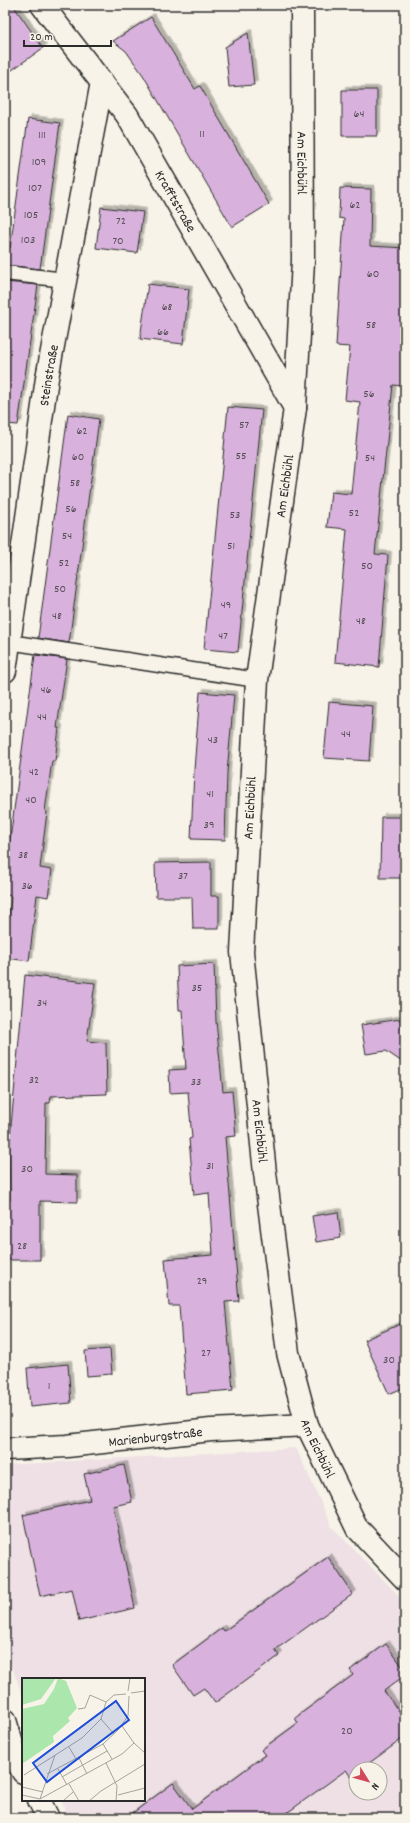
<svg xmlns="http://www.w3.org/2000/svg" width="410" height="1823" viewBox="0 0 410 1823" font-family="Dekko,sans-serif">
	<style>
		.built { fill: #eee0e4; fill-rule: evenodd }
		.building { fill: #d8b2dc; stroke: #2b2b2b; filter: url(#shadow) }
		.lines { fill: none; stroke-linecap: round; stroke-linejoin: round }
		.lane-casing { stroke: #2b2b2b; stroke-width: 17 }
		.street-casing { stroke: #2b2b2b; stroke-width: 25 }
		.lane { stroke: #f7f3e8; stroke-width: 14 }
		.street { stroke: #f7f3e8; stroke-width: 22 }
		.labels { text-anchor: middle; stroke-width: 3; stroke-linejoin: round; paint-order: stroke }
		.number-label { font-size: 12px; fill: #564d57 }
		.street-label { font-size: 14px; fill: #2b2b2b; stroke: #f7f3e8 }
		.inset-road { fill: none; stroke: #a5a39c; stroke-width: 1 }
		.view { fill: #1d4ed8; fill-opacity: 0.15; stroke: #1d4ed8; stroke-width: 2 }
		.inset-edge { fill: none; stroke: #2b2b2b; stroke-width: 2 }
	</style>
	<defs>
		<filter id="shadow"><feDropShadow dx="3.5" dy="-3.5" stdDeviation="0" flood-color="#0004"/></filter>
	</defs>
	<rect width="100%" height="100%" fill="#f7f3e8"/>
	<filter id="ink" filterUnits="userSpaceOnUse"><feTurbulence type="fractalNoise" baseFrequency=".025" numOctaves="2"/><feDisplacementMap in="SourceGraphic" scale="8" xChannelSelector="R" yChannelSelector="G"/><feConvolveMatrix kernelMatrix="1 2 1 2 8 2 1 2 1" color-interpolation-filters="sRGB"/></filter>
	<g filter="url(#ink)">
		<path class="built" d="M296,1448L332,1527L405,1602V1818H68L61,1800H144V1679H23V1697L8,1656L5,1637V1465ZM356,1769H380V1793H356Z"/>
		<path class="building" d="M5,5H13L43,48L5,75Z
			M151,17L195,89L200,86L269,204L232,227L143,75L126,51L113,41Z
			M248,33L254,85L229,87L225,47Z
			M342,90H377V136H342Z
			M28,119L60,123L40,269L5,265V247L10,248Z
			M340,188L371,189L370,246L405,248V359L403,386L393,385L375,554L388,555L379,667L335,662L347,529L327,527L331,492L351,494L360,402L345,400L350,347L336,346L344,219L339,218Z
			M101,207L143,212L137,253L96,248Z
			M5,282L38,285L18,425L5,424Z
			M148,284L189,289L183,344L140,339Z
			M228,407L262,410L238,652L204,649Z
			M68,414L99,419L69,643L38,638Z
			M35,655L67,659L57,728H59L55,761H52L45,811L47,812L40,868L52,870L48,897L37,895L29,961L5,958L11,896L5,895V876Z
			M200,692L234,695L227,773L225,840L191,839L194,770Z
			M329,702L373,706L369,761L324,758Z
			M381,817H405V878H380Z
			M211,862V896H219V929H193L192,897H156L155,863Z
			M214,964L216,1021L223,1092L232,1091L236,1136L225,1137L239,1301L225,1302L233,1390L186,1394L179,1306H169L165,1259L213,1255L209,1193L194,1195L189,1139L192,1138L188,1092L170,1093L169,1070L186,1069L182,1010H179L177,966Z
			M25,975L95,983L87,1041L106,1043L107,1094L51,1096L50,1103H46L45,1174L77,1175V1202L40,1201V1260H5V1201L10,1200L9,1147Z
			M400,1019L405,1052V1064L386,1051L366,1054L361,1025Z
			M338,1212L341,1238L316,1242L312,1216Z
			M405,1322V1387L389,1394L364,1340Z
			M110,1349L112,1374L87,1376L85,1351Z
			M68,1364L71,1403L30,1407L27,1368Z
			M124,1465L132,1502L113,1506L135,1608L79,1621L72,1589L40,1596L23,1515L90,1500L84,1474Z
			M328,1557L353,1594L275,1650L279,1656L215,1703L204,1688L193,1695L172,1665L222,1628L224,1631Z
			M386,1644L405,1670V1675L384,1691L405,1720V1737L361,1769H356V1773L351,1777L346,1770L280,1818H126L173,1783L192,1809L265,1755L261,1750L298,1723L295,1718L353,1675L350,1670Z"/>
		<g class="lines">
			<g class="lane-casing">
				<path id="lane" d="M5,273L65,280
					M9,642L257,680"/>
			</g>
			<g class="street-casing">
				<g id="street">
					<path id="s1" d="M42,5L127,115L295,408"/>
					<path id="s2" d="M302,5L303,261L295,408L257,680L242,952L265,1173L288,1353L307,1425L357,1528L405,1579"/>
					<path id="s3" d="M5,671L47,378L102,82"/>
					<path id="s4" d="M5,1449L67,1446L211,1430L307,1425"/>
					<path d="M5,1720L17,1761L23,1772"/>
					<path d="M39,1800L48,1818"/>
				</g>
			</g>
			<use href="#lane" class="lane"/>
			<use href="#street" class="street"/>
		</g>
	</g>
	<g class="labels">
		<g class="number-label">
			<text x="359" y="117">64</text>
			<text x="202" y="137">11</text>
			<text x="42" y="138">111</text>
			<text x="39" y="165">109</text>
			<text x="35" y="191">107</text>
			<text x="355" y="208">62</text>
			<text x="31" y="218">105</text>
			<text x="121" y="224">72</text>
			<text x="28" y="243">103</text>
			<text x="118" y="244">70</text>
			<text x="373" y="277">60</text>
			<text x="167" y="310">68</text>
			<text x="371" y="328">58</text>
			<text x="163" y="335">66</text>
			<text x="369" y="397">56</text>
			<text x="244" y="428">57</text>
			<text x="82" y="434">62</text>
			<text x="241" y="459">55</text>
			<text x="78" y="460">60</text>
			<text x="370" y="461">54</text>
			<text x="75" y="486">58</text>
			<text x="71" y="512">56</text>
			<text x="354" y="516">52</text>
			<text x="235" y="518">53</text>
			<text x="67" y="539">54</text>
			<text x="231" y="549">51</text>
			<text x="64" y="566">52</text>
			<text x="367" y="569">50</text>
			<text x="60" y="592">50</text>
			<text x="226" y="608">49</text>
			<text x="57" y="619">48</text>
			<text x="361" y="624">48</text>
			<text x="223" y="639">47</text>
			<text x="46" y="693">46</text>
			<text x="42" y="720">44</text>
			<text x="346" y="737">44</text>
			<text x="213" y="743">43</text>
			<text x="34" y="775">42</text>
			<text x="210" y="797">41</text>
			<text x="31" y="803">40</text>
			<text x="209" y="828">39</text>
			<text x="23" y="858">38</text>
			<text x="183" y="879">37</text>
			<text x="27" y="889">36</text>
			<text x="197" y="991">35</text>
			<text x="42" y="1006">34</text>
			<text x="34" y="1083">32</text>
			<text x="196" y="1085">33</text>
			<text x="210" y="1169">31</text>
			<text x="27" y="1172">30</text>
			<text x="22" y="1249">28</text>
			<text x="202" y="1284">29</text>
			<text x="206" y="1356">27</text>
			<text x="389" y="1363">30</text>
			<text x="49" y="1389">1</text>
			<text x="347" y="1734">20</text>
		</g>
		<g class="street-label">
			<text dy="5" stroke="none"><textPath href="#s2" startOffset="158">Am Eichbühl</textPath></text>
			<text dy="5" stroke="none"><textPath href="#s1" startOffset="238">Krafftstraße</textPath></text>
			<text dy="5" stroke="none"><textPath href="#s3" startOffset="299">Steinstraße</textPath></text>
			<text transform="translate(284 486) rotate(-82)" y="5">Am Eichbühl</text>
			<text transform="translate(249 808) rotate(-87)" y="5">Am Eichbühl</text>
			<text dy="5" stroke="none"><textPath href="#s2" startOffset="1130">Am Eichbühl</textPath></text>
			<text dy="5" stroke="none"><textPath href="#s4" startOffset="151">Marienburgstraße</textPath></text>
			<text dy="5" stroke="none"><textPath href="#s2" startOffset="1454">Am Eichbühl</textPath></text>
		</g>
	</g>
	<g transform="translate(22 1678)">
		<rect width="123" height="123" fill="#f7f3e8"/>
		<path d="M0,0H34L19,21L0,27ZM36,0L44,3L55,30L46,40L48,43L31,58L32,64L0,86V31L22,26L32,11Z" fill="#abe6ac"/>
		<path class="inset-road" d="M106,13L108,0M109,15L123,13M56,31L63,30L68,17L84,24L92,17L104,16M79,41L92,56M100,48L112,65L123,75M81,66L90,81M47,69L54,81M57,80L65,96M84,85L95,108L94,123M36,91L45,107M25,96L81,66L96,52L106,38L107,18M2,97L60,60L79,41L84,24M40,99L85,73M47,106L57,123M0,109L21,114M0,117L18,121L100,76L112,65M96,117L123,110M18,121L33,77M41,123L51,114M67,123L79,113L123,86"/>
		<path class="view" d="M94,23L107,42L25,104L11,85Z"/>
		<rect width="123" height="123" class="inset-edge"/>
	</g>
	<rect width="410" height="1823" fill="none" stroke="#f7f3e8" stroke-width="20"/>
	<rect x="10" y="10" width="390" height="1803" fill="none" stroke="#2b2b2b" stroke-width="1.5" filter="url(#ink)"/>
	<g transform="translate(368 1781) rotate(127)"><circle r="19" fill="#f7f3e8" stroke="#a5a39c"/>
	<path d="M0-3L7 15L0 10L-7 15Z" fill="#d1495b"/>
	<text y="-6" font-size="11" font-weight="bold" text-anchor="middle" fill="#2b2b2b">N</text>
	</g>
	<path d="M24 40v6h87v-6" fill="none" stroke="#2b2b2b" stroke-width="2"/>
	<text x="30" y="40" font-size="12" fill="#2b2b2b" stroke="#f7f3e8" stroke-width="3" paint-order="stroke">20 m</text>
</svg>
